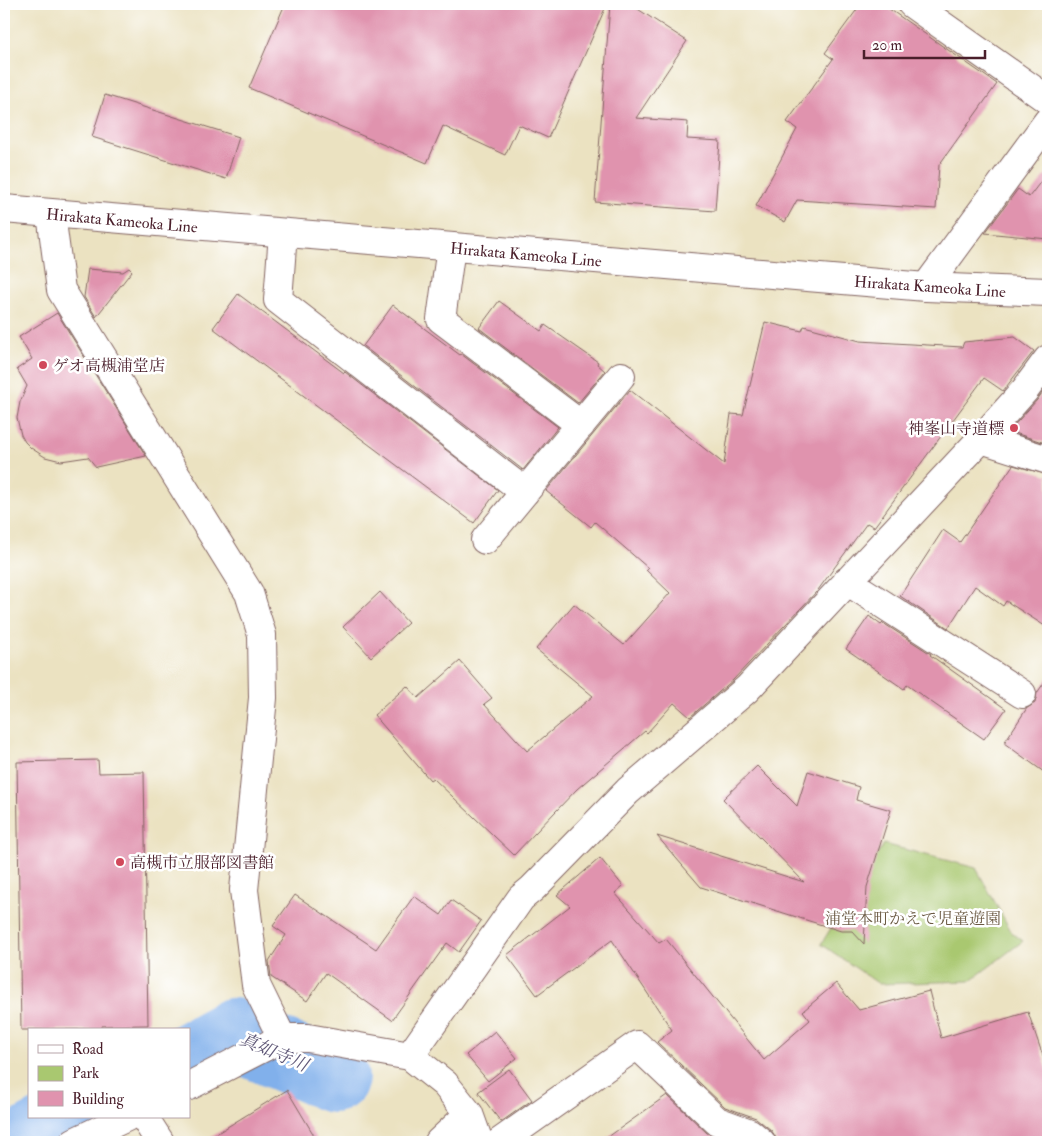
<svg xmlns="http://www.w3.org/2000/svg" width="1052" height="1146" viewBox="0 0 1052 1146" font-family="'IM FELL Double Pica','Noto Serif JP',serif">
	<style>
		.green { fill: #a9c870; stroke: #7a744e }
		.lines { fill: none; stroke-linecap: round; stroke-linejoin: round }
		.river { stroke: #81b0eb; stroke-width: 72 }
		.building { fill: #e093ae }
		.minor-casing { stroke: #826360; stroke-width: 30 }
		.major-casing { stroke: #826360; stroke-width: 30 }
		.minor { stroke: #fff; stroke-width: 28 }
		.major { stroke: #fff; stroke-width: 28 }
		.poi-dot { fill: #d1495b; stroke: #fff; stroke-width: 2 }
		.labels { text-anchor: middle; stroke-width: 5; stroke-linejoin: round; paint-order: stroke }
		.street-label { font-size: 16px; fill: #4a1f2b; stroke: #fff }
		.poi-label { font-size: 16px; fill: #4a1f2b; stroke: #fff; text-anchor: start }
		.park-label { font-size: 16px; fill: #6b5a43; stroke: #fff }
		.water-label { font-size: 18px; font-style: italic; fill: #605978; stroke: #fff }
	</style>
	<rect width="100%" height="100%" fill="#fff"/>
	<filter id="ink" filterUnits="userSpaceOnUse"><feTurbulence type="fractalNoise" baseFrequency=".02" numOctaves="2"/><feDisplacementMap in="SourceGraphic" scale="10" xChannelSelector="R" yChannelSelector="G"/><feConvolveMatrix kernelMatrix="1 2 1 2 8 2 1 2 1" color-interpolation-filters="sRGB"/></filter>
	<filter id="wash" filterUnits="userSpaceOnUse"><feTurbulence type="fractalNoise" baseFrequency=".0096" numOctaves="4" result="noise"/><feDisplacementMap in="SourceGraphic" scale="20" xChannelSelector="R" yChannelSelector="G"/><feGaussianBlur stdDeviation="1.12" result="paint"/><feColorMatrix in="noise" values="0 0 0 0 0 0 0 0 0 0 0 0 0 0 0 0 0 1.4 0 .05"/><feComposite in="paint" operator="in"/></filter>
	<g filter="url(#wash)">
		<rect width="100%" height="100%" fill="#ebe2c1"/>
		<path class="green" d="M884,844L976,868L1012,933L1023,941L970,981L879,984L821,944Z"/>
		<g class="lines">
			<path class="river" d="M189,1058L233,1034L333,1077
				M30,1142L77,1117"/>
		</g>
		<g id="blocks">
			<path class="building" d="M285,4H607L548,138L519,125L505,155L443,126L427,163L249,88Z
				M610,4H630L687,41L636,118L688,122L687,139L720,141L715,211L595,202Z
				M861,4H882L997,84L939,165L936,209L797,200L785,222L756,206L797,129L787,122L833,59L825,53Z
				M105,95L239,137L226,179L92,137Z
				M1048,172V239L985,233L1018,189L1029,197Z
				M129,268L132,271L96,317L84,297L88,269L123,272Z
				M238,294L344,373L345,372L498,490L474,523L213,328Z
				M499,301L541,331L545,325L598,362L597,364L605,371L578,403L479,328Z
				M393,305L460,355L461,354L558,427L523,470L363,346Z
				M57,313L146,456L96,467L88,457L61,461L45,457L31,448L25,442L21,435L17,418L20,402L27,386L17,369L32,359L19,337Z
				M765,322L802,331L804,326L860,341L962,347L964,342L1015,337L1034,351L1003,391L984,378L874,527L867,523L818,590L733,680L690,717L674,703L647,733L645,731L577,789L514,855L433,778L430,780L374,715L407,686L418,698L460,661L492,698L484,704L527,751L593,696L536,649L574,604L624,645L670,593L646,570L648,568L595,522L591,527L546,491L630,390L724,464L731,414L743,415Z
				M1048,385V444L1009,431L1037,400Z
				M1013,465L1048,475V628L1006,601L1003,606L975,586L948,628L900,596L943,530L960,542Z
				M380,592L408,623L371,657L343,627Z
				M869,616L881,625L883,623L931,654L930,655L1006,709L984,739L907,685L904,689L846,649Z
				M1048,677V775L1004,743L1027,708L1035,703L1037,693Z
				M98,760L99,773L144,772L148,1025L102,1026V1030H21L17,762Z
				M757,766L797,806L808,771L859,787L856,800L891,810L867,887L864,944L852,931H841L701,887L657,836L804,882L723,799Z
				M600,858L623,886L615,893L659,943L666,939L764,1060L810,1020L803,1011L836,983L859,1010L929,991L941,1038L1028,1012L1048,1071V1142H776L775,1136L771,1130L756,1118L725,1107L657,1042L672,1030L612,940L537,995L507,955L570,906L557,895Z
				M295,895L376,949L414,896L441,915L451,900L481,921L459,952L447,943L392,1020L326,973L307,1001L271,977L269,961L286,935L273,926Z
				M495,1031L517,1058L488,1081L466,1055Z
				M509,1069L532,1100L501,1122L478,1092Z
				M287,1090L318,1142H203Z
				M667,1095L707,1133L730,1142H601Z"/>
		</g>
	</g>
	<g filter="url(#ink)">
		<use href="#blocks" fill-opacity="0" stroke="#826360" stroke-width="1"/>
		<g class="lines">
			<g class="minor-casing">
				<path id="minor" d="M912,4L1048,100
					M51,214L61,290L249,593L262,635L263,698L244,890L256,985L282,1038
					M283,233L278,300L525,492
					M451,247L441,319L581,425
					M926,287L1048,121
					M981,439L1048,460
					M485,540L621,376
					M847,581L1022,694
					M410,1056L521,898L532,889L628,791L747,689L981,439L1025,390L1048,359
					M189,1086L282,1038H308L410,1056L445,1084L469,1114L479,1142
					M144,1117L160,1142
					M74,1142L127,1117
					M439,1142L469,1114
					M500,1142L637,1045L717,1121L750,1133L761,1142"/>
			</g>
			<g class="major-casing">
				<path id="major" d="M4,209L926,287L1048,292"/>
			</g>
			<use href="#minor" class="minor"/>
			<use href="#major" class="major"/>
		</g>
	</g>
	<g class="poi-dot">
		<circle cx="43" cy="365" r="5"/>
		<circle cx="1014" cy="428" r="5"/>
		<circle cx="120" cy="862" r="5"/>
	</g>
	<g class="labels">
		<g class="street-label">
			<text transform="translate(122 220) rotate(5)" y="6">Hirakata Kameoka Line</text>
			<text transform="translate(526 254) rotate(5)" y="6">Hirakata Kameoka Line</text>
			<text transform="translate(930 286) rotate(4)" y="6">Hirakata Kameoka Line</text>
		</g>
		<g class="poi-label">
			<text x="53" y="371">ゲオ高槻浦堂店</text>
			<text x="1004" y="434" text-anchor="end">神峯山寺道標</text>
			<text x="130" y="868">高槻市立服部図書館</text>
		</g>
		<g class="park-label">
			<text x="913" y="924">浦堂本町かえで児童遊園</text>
		</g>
		<g class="water-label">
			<text transform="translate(274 1052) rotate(23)" y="6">真如寺川</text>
		</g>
	</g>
	<rect width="1052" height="1146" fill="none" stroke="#fff" stroke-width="20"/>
	<rect x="28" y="1028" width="162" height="90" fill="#ffffff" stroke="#b7a5aa"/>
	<rect x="38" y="1045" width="25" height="8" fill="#ffffff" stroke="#b7a5aa"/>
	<text x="72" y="1054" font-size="15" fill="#4a1f2b">Road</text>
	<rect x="38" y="1066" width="25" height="15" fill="#a9c870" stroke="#b7a5aa"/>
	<text x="72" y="1078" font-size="15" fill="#4a1f2b">Park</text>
	<rect x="38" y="1091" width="25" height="15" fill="#e093ae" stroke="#b7a5aa"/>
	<text x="72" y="1104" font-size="15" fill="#4a1f2b">Building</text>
	<path d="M864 50v8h121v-8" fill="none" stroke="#4a1f2b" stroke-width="2.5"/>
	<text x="872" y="50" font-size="15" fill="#4a1f2b" stroke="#ffffff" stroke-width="4" paint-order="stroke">20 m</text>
</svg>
